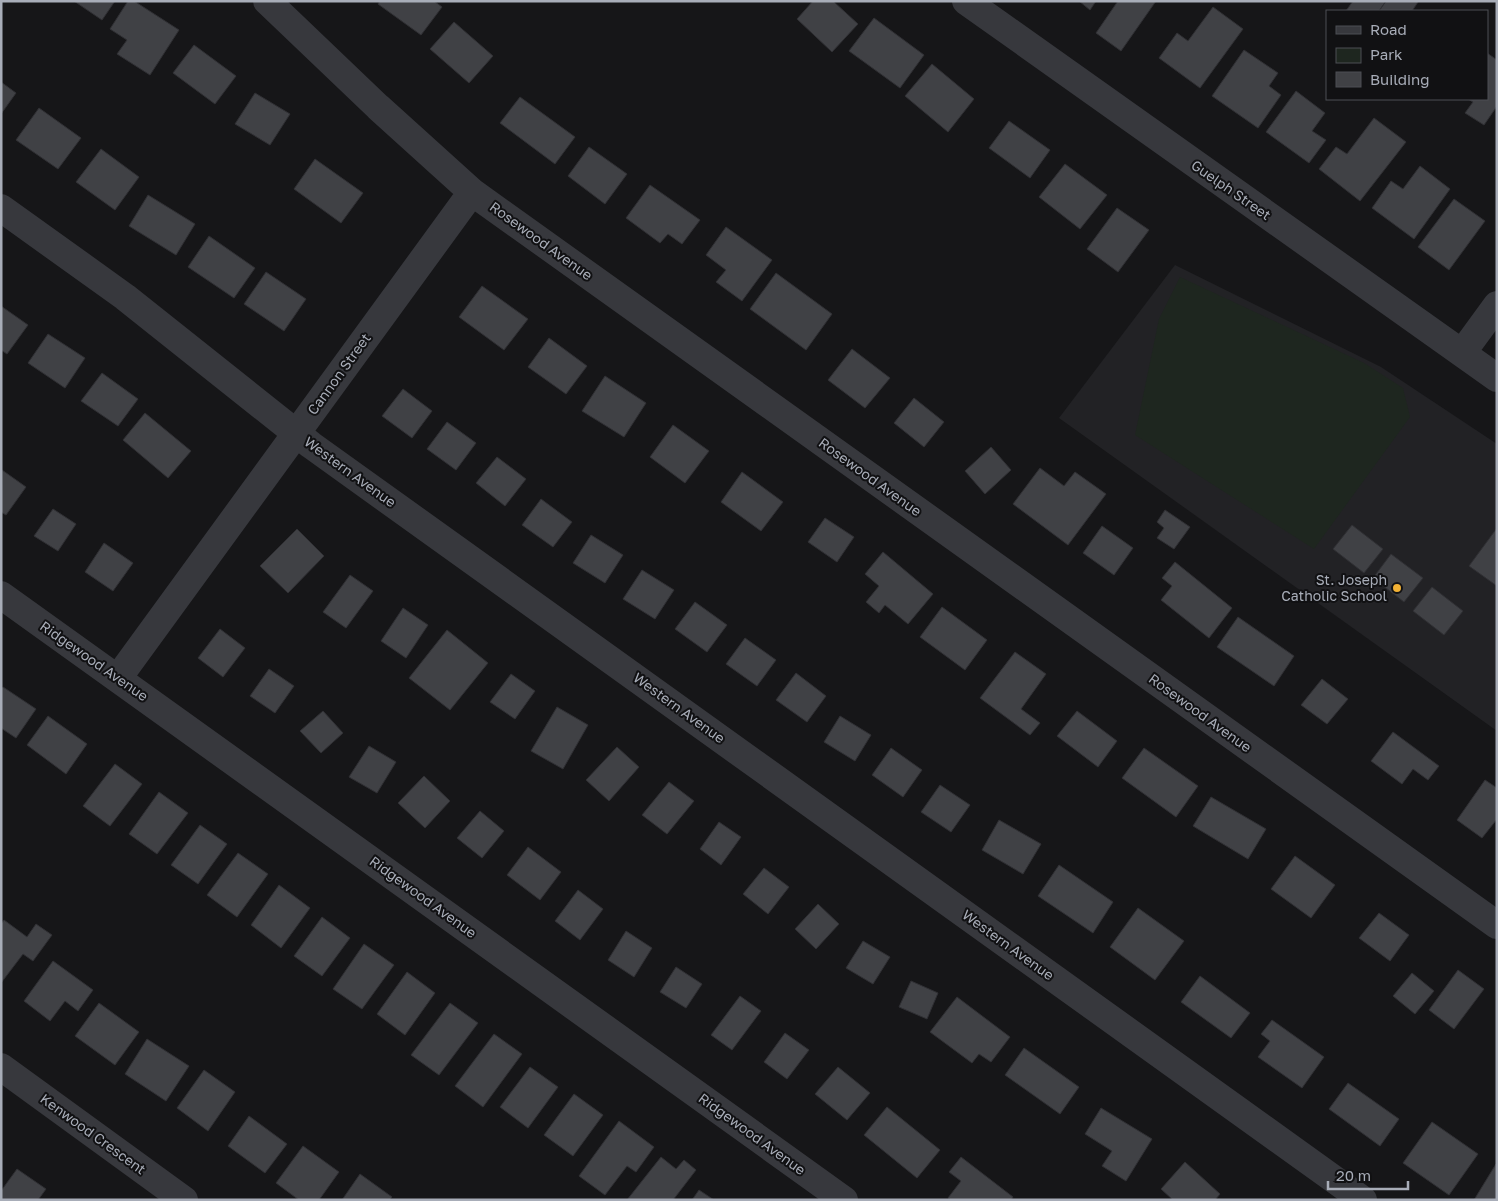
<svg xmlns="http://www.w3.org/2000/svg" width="1498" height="1201" viewBox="0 0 1498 1201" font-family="'Golos Text',sans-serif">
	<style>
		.built { fill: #222225 }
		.green { fill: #1e261f }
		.building { fill: #404145; stroke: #303034 }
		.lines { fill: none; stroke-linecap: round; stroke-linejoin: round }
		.minor { stroke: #37383d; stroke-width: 28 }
		.poi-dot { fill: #f2b134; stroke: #111113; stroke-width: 2 }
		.labels { text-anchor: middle; stroke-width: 4; stroke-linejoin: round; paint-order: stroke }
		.street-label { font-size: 14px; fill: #a8adb8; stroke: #111113 }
		.poi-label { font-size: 14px; fill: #a8adb8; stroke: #111113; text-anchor: end }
	</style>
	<rect width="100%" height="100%" fill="#161618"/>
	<path class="built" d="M1175,265L1381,367L1497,444V731L1059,418Z"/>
	<path class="green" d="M1180,277L1364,363L1403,388L1410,417L1314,549L1135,435L1159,319Z"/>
	<path class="building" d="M74,1H115L102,20Z
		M128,1H134L179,30L150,75L117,54L127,40L110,29Z
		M380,1H434L442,7L421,35L378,4Z
		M813,1H833L858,24L832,52L797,19Z
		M1079,1H1096L1090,10Z
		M1118,1H1156L1121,51L1096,33Z
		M1353,1H1386L1379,11H1346Z
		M1386,1H1417L1418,2L1412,11H1379Z
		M1213,7L1243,29L1200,88L1159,58L1177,33L1188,41Z
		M874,18L924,55L900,88L849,51Z
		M454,22L493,56L469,83L430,49Z
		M194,45L236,76L215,104L173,73Z
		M1244,50L1278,73L1269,86L1281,95L1258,128L1212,96Z
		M1487,53L1497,60V106L1484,125L1465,113L1473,102L1468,99H1487Z
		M932,64L974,99L948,132L905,96Z
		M1,82L16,93L1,114Z
		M1296,91L1325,113L1312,131L1326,140L1309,163L1266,132Z
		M255,93L290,114L270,145L235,124Z
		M520,97L575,137L555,164L500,123Z
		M39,108L81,138L58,169L16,140Z
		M1374,118L1406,142L1360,201L1319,169L1336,147L1347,154Z
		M1009,121L1050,150L1030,178L989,148Z
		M589,147L627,174L605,204L568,176Z
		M101,149L139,177L115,210L76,182Z
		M315,159L363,193L341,223L294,189Z
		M1065,164L1107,195L1080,229L1039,197Z
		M1420,166L1450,189L1414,239L1372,208L1391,181L1403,189Z
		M650,185L700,220L682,244L668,234L660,243L626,218Z
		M148,195L195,224L176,255L129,226Z
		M1454,199L1485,221L1449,270L1418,247Z
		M1117,208L1149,230L1118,272L1087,249Z
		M726,227L772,260L742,301L716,282L726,270L706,255Z
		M209,236L255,268L234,298L188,267Z
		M266,272L306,299L284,331L244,304Z
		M776,273L832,314L806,350L750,309Z
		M482,286L528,319L504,350L459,317Z
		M1,306L28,325L7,354L1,350Z
		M48,334L85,358L65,388L28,363Z
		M549,338L587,366L566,394L528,367Z
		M852,349L890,378L865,408L828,380Z
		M102,373L138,399L118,426L81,401Z
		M605,376L646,403L624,437L582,411Z
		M403,389L432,411L412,438L382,416Z
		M914,398L944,422L924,447L894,423Z
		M145,413L191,451L168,478L123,440Z
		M447,422L476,443L456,470L427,449Z
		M673,425L709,451L685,483L650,457Z
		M991,447L1011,470L985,494L965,471Z
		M497,457L526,479L505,506L476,483Z
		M1040,468L1064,486L1075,472L1106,494L1068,545L1013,504Z
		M2,470L26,487L6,515L1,512Z
		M742,472L783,502L761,531L721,502Z
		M541,499L572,522L553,547L522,525Z
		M53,509L76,524L58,551L34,536Z
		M1165,510L1190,527L1174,549L1157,538L1164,528L1157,522Z
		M825,518L854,537L837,562L808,542Z
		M1352,525L1383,549L1364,573L1333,549Z
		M1102,526L1133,548L1114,575L1083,553Z
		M1497,528V586L1469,566Z
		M297,529L324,556L288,593L260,566Z
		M591,535L623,555L605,583L573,563Z
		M104,543L133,563L113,591L85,572Z
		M883,552L933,594L908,624L885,605L879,613L866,602L879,586L865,574Z
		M1391,554L1423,578L1404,602L1373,578Z
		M1175,562L1232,608L1209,638L1161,600L1172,586L1162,578Z
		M642,570L674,590L655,619L623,599Z
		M350,575L373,591L346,628L323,612Z
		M1432,587L1463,611L1444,635L1413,611Z
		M695,602L727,625L707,652L675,629Z
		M942,607L987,640L965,670L920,637Z
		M403,608L428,625L406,658L381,641Z
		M1238,617L1294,656L1274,686L1217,647Z
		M220,629L245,648L223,677L198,658Z
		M447,630L488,663L450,710L409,678Z
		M745,638L776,660L757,686L726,664Z
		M1015,652L1046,674L1021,709L1040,723L1030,735L980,698Z
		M269,669L294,686L275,713L250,696Z
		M796,673L826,696L807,722L776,700Z
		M511,674L535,691L515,719L490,702Z
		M1322,679L1348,699L1327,724L1301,705Z
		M3,687L36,709L16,738L1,728V689Z
		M557,707L588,725L563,769L531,751Z
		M323,711L343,733L321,753L300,731Z
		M1077,711L1117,741L1098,767L1057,736Z
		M48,716L87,744L66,774L27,745Z
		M840,716L871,735L855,761L824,742Z
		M1393,732L1439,766L1428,780L1413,769L1402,784L1371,761Z
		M369,746L396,762L377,793L349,777Z
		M617,747L639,767L609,801L586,780Z
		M891,748L922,770L903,797L872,775Z
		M1144,748L1198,786L1176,817L1122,778Z
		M115,764L142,784L110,826L83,806Z
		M424,776L450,801L425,828L398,803Z
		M1485,780L1497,788V819L1482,838L1457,820Z
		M669,782L694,801L667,834L642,815Z
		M940,785L970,805L951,832L921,812Z
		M159,792L188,813L157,854L129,834Z
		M1211,797L1266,829L1248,859L1193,826Z
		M480,811L504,831L482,858L457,838Z
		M999,820L1041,844L1023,874L982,850Z
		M719,822L741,837L721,865L700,849Z
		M200,825L227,844L198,884L171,865Z
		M528,847L561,872L540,900L507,875Z
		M238,853L268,874L237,917L207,895Z
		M1295,856L1335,885L1311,918L1271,889Z
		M1059,865L1113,902L1093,933L1038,896Z
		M764,868L789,887L768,914L743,894Z
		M279,885L310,908L281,948L251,925Z
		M578,890L603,909L580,940L555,921Z
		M818,904L839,924L816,949L795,929Z
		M1138,908L1184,941L1155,980L1110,947Z
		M1379,913L1409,935L1390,961L1359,938Z
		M322,917L350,938L322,976L294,956Z
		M4,920L27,937L36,924L52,935L33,961L23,954L1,983V924Z
		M626,931L652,948L634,977L608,960Z
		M863,941L890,957L873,984L846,968Z
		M364,944L394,965L362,1009L333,989Z
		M53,961L93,990L78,1011L65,1001L50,1021L24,1001Z
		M676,967L702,984L686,1008L660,992Z
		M1458,970L1484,989L1454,1029L1429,1010Z
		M407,972L435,993L405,1035L377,1014Z
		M1412,973L1434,991L1415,1014L1393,996Z
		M1200,976L1250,1013L1231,1038L1181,1002Z
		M911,981L938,993L927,1019L899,1007Z
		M740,996L761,1011L732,1050L711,1035Z
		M957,997L1010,1037L991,1062L979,1054L972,1063L930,1032Z
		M99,1003L139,1032L115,1065L75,1036Z
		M450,1003L478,1023L439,1075L411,1055Z
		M1272,1020L1324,1057L1302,1088L1258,1057L1270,1041L1261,1034Z
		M785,1033L809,1050L787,1079L764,1062Z
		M494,1034L522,1054L483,1107L455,1086Z
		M147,1039L189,1066L166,1101L125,1074Z
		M1024,1048L1079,1087L1060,1114L1005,1075Z
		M530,1067L558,1087L528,1128L500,1107Z
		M838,1067L870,1093L847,1120L815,1094Z
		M204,1070L235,1092L208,1131L177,1108Z
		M1348,1083L1399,1119L1380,1146L1329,1109Z
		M574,1094L603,1115L573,1156L544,1135Z
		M887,1107L940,1150L917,1178L864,1135Z
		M1101,1108L1152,1139L1126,1181L1102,1166L1112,1151L1085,1134Z
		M249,1116L287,1144L265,1173L228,1146Z
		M619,1121L654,1147L636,1172L627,1166L605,1195L579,1176Z
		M1432,1122L1478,1154L1449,1195L1403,1163Z
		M303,1146L339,1172L319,1200H299L276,1183Z
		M661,1157L676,1169L684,1160L696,1170L673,1200H627Z
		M961,1157L1013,1197L1011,1200H951L948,1198L961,1181L949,1172Z
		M1185,1162L1220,1194L1215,1200H1173L1161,1189Z
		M1496,1164L1497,1200H1474Z
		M17,1169L46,1189L38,1200H1V1191Z
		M360,1174L392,1197L389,1200H342Z
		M699,1190L714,1200H692Z"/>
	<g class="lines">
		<path class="minor" d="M267,1L378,107L472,192L1497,925
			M966,1L1497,378
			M1,208L125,297L311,445L1363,1200
			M1462,353L1497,305
			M1,595L844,1200
			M118,678L472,192
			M1,1067L184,1200"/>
	</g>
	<circle class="poi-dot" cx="1397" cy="588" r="5"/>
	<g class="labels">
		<g class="street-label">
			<text transform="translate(1231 190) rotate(35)" y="5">Guelph Street</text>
			<text transform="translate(541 241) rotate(36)" y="5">Rosewood Avenue</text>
			<text transform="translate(339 374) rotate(-54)" y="5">Cannon Street</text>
			<text transform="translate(350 472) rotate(36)" y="5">Western Avenue</text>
			<text transform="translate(870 477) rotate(36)" y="5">Rosewood Avenue</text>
			<text transform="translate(94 661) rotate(35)" y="5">Ridgewood Avenue</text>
			<text transform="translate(679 708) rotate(36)" y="5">Western Avenue</text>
			<text transform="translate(1200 713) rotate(36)" y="5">Rosewood Avenue</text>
			<text transform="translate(423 897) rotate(36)" y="5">Ridgewood Avenue</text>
			<text transform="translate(1008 945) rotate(36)" y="5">Western Avenue</text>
			<text transform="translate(93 1134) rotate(36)" y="5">Kenwood Crescent</text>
			<text transform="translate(752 1134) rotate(36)" y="5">Ridgewood Avenue</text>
		</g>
		<g class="poi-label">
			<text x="1387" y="585">St. Joseph<tspan x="1387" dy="16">Catholic School</tspan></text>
		</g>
	</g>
	<rect width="1498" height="1201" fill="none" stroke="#a8adb8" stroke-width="5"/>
	<rect x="1326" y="10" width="162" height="90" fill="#111113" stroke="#4d4f55"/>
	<rect x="1336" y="26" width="25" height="8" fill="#37383d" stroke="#4d4f55"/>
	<text x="1370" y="35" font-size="15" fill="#a8adb8">Road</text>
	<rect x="1336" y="48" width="25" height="15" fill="#1e261f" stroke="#4d4f55"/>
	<text x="1370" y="60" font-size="15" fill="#a8adb8">Park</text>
	<rect x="1336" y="72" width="25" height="15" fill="#404145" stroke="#4d4f55"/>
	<text x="1370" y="85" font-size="15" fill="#a8adb8">Building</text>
	<path d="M1328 1181v8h80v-8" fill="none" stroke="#a8adb8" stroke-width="2.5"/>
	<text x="1336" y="1181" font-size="15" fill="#a8adb8" stroke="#111113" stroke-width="4" paint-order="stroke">20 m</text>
</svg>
